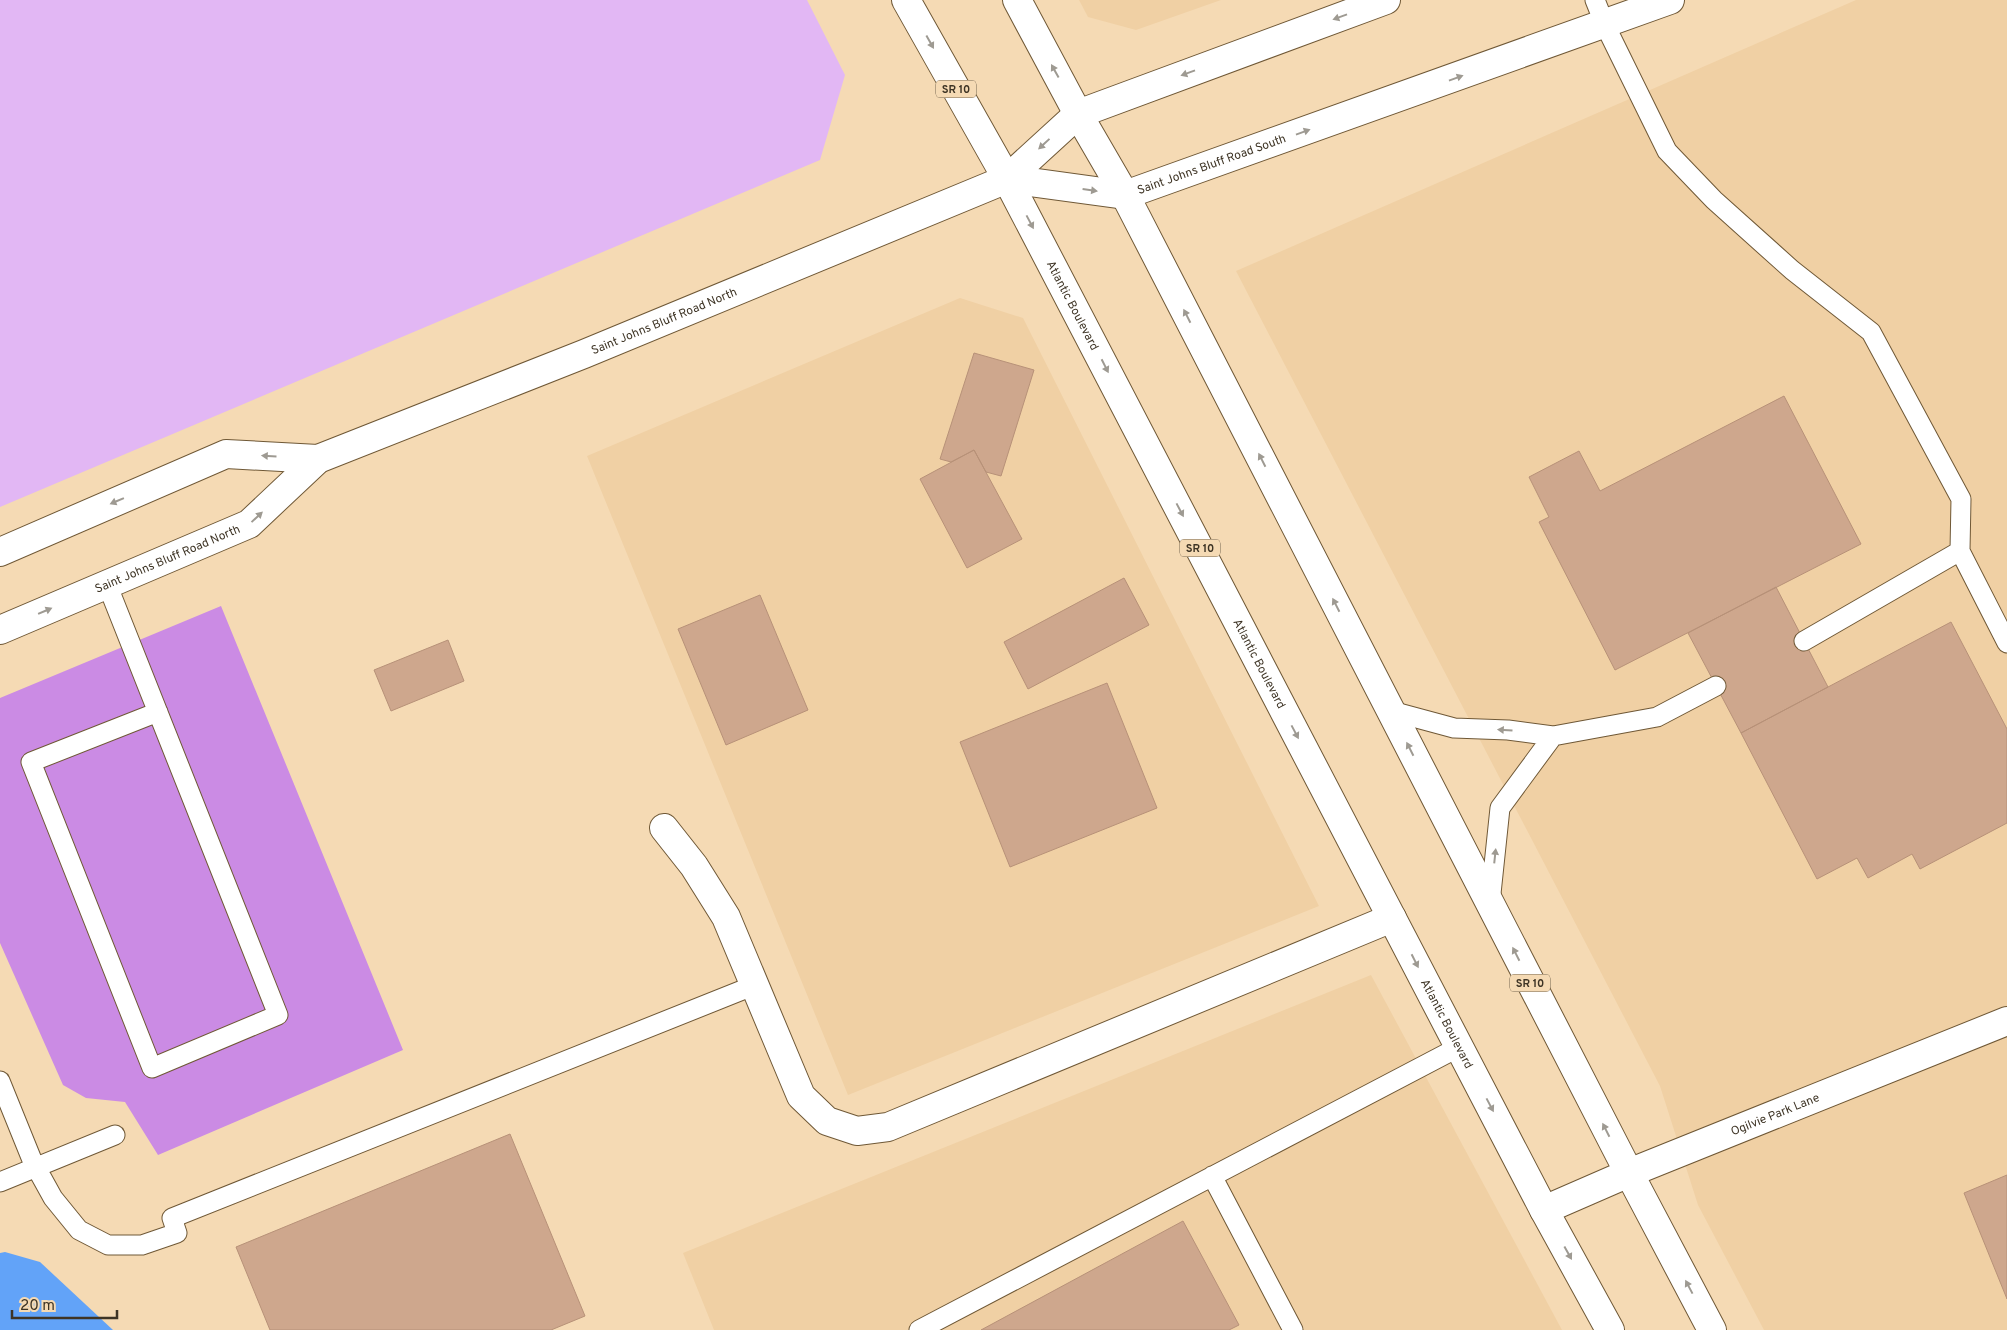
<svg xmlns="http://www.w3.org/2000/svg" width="2007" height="1330" viewBox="0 0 2007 1330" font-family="Overpass,sans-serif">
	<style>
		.built { fill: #f0d0a4 }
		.green { fill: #e2b7f4 }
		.forest { fill: #cb8be4 }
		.water { fill: #62a3f8 }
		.building { fill: #cea78d; stroke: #b79178 }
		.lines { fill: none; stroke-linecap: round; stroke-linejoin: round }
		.service-casing { stroke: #6f5836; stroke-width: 21 }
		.minor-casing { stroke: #6f5836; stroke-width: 30 }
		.secondary-casing { stroke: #6f5836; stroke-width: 30 }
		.trunk-casing { stroke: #6f5836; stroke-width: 30 }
		.service { stroke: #fff; stroke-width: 19 }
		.minor { stroke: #fff; stroke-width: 28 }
		.secondary { stroke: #fff; stroke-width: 28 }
		.trunk { stroke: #fff; stroke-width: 28 }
		.oneway { fill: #9e9a92 }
		.labels { text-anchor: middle; stroke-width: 5; stroke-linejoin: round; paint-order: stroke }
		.shield { fill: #f5dab4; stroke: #756650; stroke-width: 1 }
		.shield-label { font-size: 11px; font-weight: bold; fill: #3e3425 }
		.street-label { font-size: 12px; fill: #3e3425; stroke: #f5dab4 }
	</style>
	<rect width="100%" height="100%" fill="#f5dab4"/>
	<path class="built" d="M1079,0H1221L1136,30L1088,17Z
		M1856,0H2007V1330H1764L1698,1205L1660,1086L1236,271Z
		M960,298L1023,318L1319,906L848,1095L587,456Z
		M1371,975L1562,1330H714L683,1253Z"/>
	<path class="green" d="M0,0H807L845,75L820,160L0,507Z"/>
	<path class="forest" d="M221,606L403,1050L158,1155L125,1102L86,1098L63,1085L0,943V698Z"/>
	<path class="water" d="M5,1252L40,1262L113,1330H0V1253Z"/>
	<path class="building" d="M974,353L1034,370L1001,476L986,472L974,450L951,462L940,459Z
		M1784,396L1861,544L1615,670L1539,522L1549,517L1529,477L1579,451L1600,491Z
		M974,450L1022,539L967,568L920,479Z
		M1124,578L1149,625L1028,689L1004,642Z
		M1776,587L1828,687L1741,733L1688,633Z
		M760,595L808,710L726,745L678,629Z
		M1951,622L2007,729V823L1920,869L1912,854L1868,878L1857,858L1817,879L1741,733Z
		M448,640L464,681L391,711L374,670Z
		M1107,683L1157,808L1010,867L960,742Z
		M510,1134L585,1316L551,1330H270L236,1247Z
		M2007,1175V1299L1964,1193Z
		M1183,1221L1239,1325L1229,1330H981Z"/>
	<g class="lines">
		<g class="service-casing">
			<path id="service" d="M1595,0L1605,25L1667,151L1714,200L1792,270L1871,332L1961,499L1960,551L2007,643
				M107,584L278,1015L152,1068L31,762L158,712
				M1804,641L1960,551
				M1391,711L1454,728L1508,730L1553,736L1657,717L1716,686
				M1490,903L1500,808L1553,736
				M0,1081L32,1160L53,1198L79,1230L108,1245H142L177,1233L172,1218L755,985
				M1212,1176L1293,1330
				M0,1182L115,1135
				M919,1330L1459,1047"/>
		</g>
		<g class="minor-casing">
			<g id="minor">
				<path d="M664,828L694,866L726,917L801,1096L827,1121L857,1131L888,1127L1392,918"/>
				<path id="s1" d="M1544,1210L1629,1173L2007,1021"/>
			</g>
		</g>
		<g class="secondary-casing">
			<g id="secondary">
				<path id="s2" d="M1007,179L1125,195L1670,0"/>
				<path d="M0,552L226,454L318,459"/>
				<path id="s3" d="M0,630L249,524L318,459L584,354L1007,179L1078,114L1386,0"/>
			</g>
		</g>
		<g class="trunk-casing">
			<g id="trunk">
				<path id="s4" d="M906,0L1007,179L1544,1210L1610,1330"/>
				<path d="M1017,0L1078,114L1125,195L1629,1173L1712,1330"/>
			</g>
		</g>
		<use href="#service" class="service"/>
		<use href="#minor" class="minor"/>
		<use href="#secondary" class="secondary"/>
		<use href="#trunk" class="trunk"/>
	</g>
	<defs><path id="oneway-solid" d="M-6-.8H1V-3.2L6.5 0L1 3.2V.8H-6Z" transform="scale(1.25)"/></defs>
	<g class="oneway">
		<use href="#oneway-solid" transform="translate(1340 17) rotate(160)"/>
		<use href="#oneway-solid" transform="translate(930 42) rotate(61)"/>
		<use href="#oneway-solid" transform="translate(1055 71) rotate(-119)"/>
		<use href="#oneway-solid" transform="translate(1188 73) rotate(160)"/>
		<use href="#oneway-solid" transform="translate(1456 78) rotate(-20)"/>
		<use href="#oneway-solid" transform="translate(1303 132) rotate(-20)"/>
		<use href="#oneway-solid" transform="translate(1044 144) rotate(137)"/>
		<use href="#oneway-solid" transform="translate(1090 190) rotate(8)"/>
		<use href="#oneway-solid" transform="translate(1030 222) rotate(62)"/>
		<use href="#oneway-solid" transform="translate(1187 316) rotate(-117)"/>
		<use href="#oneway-solid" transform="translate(1105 366) rotate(63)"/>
		<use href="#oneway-solid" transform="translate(269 456) rotate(-177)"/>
		<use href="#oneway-solid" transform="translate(1262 460) rotate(-117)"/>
		<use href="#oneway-solid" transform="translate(117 501) rotate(157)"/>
		<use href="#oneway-solid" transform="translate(1180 510) rotate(62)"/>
		<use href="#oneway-solid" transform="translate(257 517) rotate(-43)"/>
		<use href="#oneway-solid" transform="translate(1336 605) rotate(-117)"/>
		<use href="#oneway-solid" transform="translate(45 611) rotate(-23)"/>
		<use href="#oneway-solid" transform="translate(1505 730) rotate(-176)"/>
		<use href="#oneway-solid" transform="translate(1295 732) rotate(62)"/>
		<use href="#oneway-solid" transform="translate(1410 749) rotate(-117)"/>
		<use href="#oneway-solid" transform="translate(1495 856) rotate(-84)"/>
		<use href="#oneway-solid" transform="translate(1516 954) rotate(-117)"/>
		<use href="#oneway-solid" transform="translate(1415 961) rotate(63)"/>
		<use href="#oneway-solid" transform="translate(1490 1105) rotate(62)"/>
		<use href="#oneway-solid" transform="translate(1606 1130) rotate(-117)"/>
		<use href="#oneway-solid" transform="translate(1568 1253) rotate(61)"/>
		<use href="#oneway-solid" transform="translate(1689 1287) rotate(-118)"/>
	</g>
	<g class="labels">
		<g class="shield">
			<rect x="936" y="80.5" width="40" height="17" rx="4"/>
			<rect x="1180" y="539.5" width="40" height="17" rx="4"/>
			<rect x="1510" y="974.5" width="40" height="17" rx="4"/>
		</g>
		<g class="shield-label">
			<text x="956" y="93">SR 10</text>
			<text x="1200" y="552">SR 10</text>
			<text x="1530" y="987">SR 10</text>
		</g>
		<g class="street-label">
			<text dy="4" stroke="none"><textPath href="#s2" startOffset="211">Saint Johns Bluff Road South</textPath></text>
			<text dy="4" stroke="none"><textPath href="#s4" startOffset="348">Atlantic Boulevard</textPath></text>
			<text dy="4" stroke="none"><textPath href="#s3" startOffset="738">Saint Johns Bluff Road North</textPath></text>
			<text dy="4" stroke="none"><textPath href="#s3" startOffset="182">Saint Johns Bluff Road North</textPath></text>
			<text dy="4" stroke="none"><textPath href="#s4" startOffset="752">Atlantic Boulevard</textPath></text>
			<text dy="4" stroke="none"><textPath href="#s4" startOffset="1158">Atlantic Boulevard</textPath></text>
			<text dy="4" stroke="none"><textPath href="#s1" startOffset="250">Ogilvie Park Lane</textPath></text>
		</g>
	</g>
	<path d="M12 1310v8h105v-8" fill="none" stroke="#3e3425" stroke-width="2.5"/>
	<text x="20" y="1310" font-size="15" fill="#3e3425" stroke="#f5dab4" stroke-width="4" paint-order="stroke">20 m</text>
</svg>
